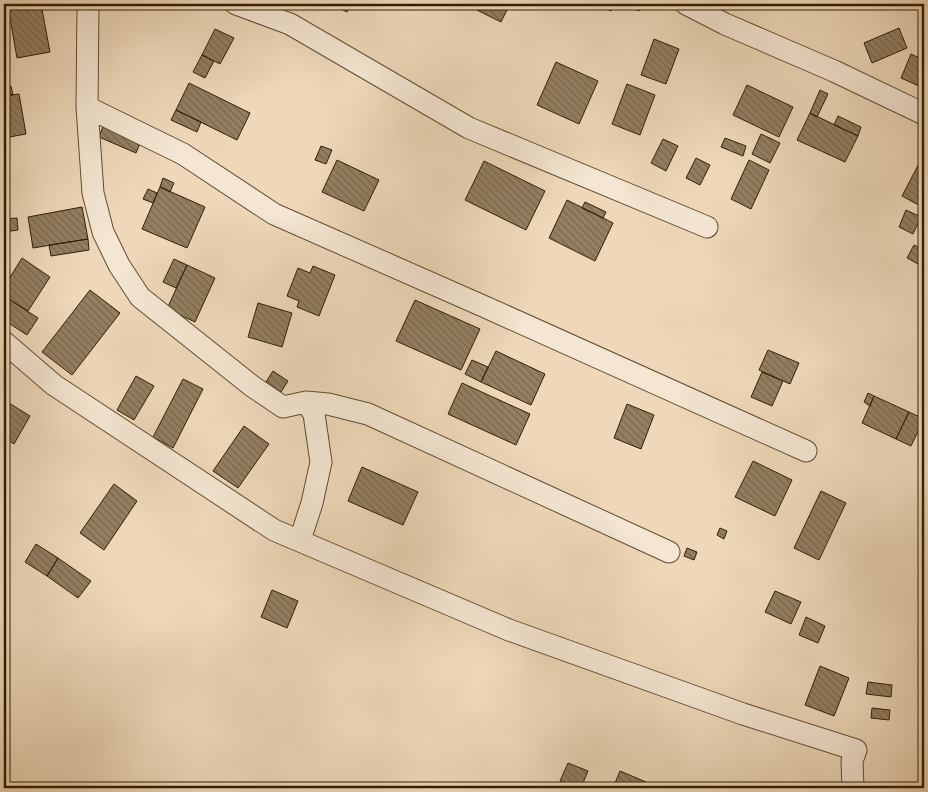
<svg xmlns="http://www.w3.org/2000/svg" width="928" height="792" viewBox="0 0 928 792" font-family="Cardo,serif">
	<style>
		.building { fill: url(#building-back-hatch); stroke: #311e03 }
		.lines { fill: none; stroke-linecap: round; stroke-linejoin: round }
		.minor-casing { stroke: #604c30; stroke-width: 23 }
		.minor { stroke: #f4e6d2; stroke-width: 21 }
	</style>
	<defs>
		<pattern id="building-back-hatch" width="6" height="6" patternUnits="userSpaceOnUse" patternTransform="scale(1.25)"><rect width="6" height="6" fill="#937f62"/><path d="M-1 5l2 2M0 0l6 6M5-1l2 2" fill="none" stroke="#79674f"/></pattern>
	</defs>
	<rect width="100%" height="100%" fill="#eed8b9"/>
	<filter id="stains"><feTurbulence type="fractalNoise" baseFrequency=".004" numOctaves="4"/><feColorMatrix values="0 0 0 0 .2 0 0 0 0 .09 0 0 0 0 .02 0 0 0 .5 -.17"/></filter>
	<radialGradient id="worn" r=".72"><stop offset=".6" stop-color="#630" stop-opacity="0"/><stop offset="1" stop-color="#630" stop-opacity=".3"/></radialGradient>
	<path class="building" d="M25,4H41L50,52L17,58L8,7Z
		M331,4H351L347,12Z
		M478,4H510L501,22L475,9Z
		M602,4H615L611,11L601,6Z
		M625,4H642L639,11Z
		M899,28L907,48L872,63L864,43Z
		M215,29L234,38L220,64L202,55Z
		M654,39L679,49L666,84L641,75Z
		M911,54L924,60V76L919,86L901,78Z
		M202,55L214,61L205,78L193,72Z
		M556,62L598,81L579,124L537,105Z
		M189,83L250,113L237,140L176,110Z
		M627,84L655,95L640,135L612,124Z
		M747,85L793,107L779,137L733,115Z
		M11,86L13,95L4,96V87Z
		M820,90L828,94L817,117L810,113Z
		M19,94L26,134L4,138V96Z
		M176,110L201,122L197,132L171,120Z
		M810,113L858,136L845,162L797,140Z
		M838,116L861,127L858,136L834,125Z
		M104,124L141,141L136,153L99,137Z
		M761,134L780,143L770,163L752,154Z
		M725,138L746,146L743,156L721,147Z
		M663,139L678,146L666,171L651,163Z
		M321,146L332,150L326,164L315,160Z
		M924,154V208L902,196Z
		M696,158L710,165L700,185L686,178Z
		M337,160L379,180L364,211L322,192Z
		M749,160L769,170L751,209L731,199Z
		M484,161L545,191L526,230L465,200Z
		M163,178L174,183L170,192L160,187Z
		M160,187L205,207L187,248L142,229Z
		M148,189L157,193L153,203L143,199Z
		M567,200L613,223L595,261L549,238Z
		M585,202L606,212L603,218L582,208Z
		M82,207L88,239L33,248L28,217Z
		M906,210L921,217L913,234L899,227Z
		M17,218L18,230L4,232V219Z
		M88,239L89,250L51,256L49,245Z
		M914,245L924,250V252L918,264L907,258Z
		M22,258L50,277L28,311L4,296V287Z
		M174,259L187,265L176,288L163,282Z
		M187,265L215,278L195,322L167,309Z
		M313,266L335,275L319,316L297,307L299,301L287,296L298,268L310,273Z
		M90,290L120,313L72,375L42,352Z
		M4,296L38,318L27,335L4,320Z
		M415,300L480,329L461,370L396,341Z
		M258,303L292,313L282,347L248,337Z
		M768,350L799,363L790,384L759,370Z
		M496,351L545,374L531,405L481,382Z
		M472,360L488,367L481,382L465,374Z
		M273,371L288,381L281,392L266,382Z
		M762,372L783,381L772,406L751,397Z
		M136,376L154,386L134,420L117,410Z
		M183,379L203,389L173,448L153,437Z
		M462,383L530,414L516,445L448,414Z
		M868,393L874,396L870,406L864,402Z
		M874,396L909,412L896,439L862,423Z
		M4,400L30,416L14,444L4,438Z
		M627,404L654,415L641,449L614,438Z
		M909,412L924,419L911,446L896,439Z
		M244,426L269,444L238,488L213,471Z
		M753,461L792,480L775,516L735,497Z
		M362,467L418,492L403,525L348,501Z
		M114,484L137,501L104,550L80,533Z
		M821,491L846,503L819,560L794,548Z
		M720,528L727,531L724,539L717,535Z
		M36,544L58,558L47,576L25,562Z
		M687,548L697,552L694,560L684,556Z
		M58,558L91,581L78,598L47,576Z
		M272,590L298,601L287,628L261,617Z
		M775,591L801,602L791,624L765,612Z
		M806,617L825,626L818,643L799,635Z
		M919,628H924V643H919Z
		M820,666L849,678L834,716L805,705Z
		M868,682L892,685L891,697L866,694Z
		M872,708L890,710L889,720L871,718Z
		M568,763L588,771L581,788H577L560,781Z
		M620,771L646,782L643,788H613Z"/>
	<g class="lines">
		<g class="minor-casing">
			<path id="minor" d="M88,4L87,107L93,193L103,232L119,265L140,297L252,386L283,407L306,402L314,414L321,462L312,503L300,540
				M236,4L290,24L469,128L707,227
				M686,4L725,24L834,71L924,114
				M87,107L183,154L274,214L483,306L806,451
				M4,342L54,385L274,530L509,630L743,714L856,750L852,761L853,788
				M306,402L328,404L368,414L669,552"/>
		</g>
		<use href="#minor" class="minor"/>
	</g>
	<rect width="928" height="792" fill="none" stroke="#eed8b9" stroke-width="20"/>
	<rect x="5" y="5" width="918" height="782" fill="none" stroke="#311e03" stroke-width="2.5"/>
	<rect x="10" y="10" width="908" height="772" fill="none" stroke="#311e03"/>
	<rect width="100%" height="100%" filter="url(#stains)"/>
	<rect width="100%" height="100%" fill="url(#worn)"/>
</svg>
